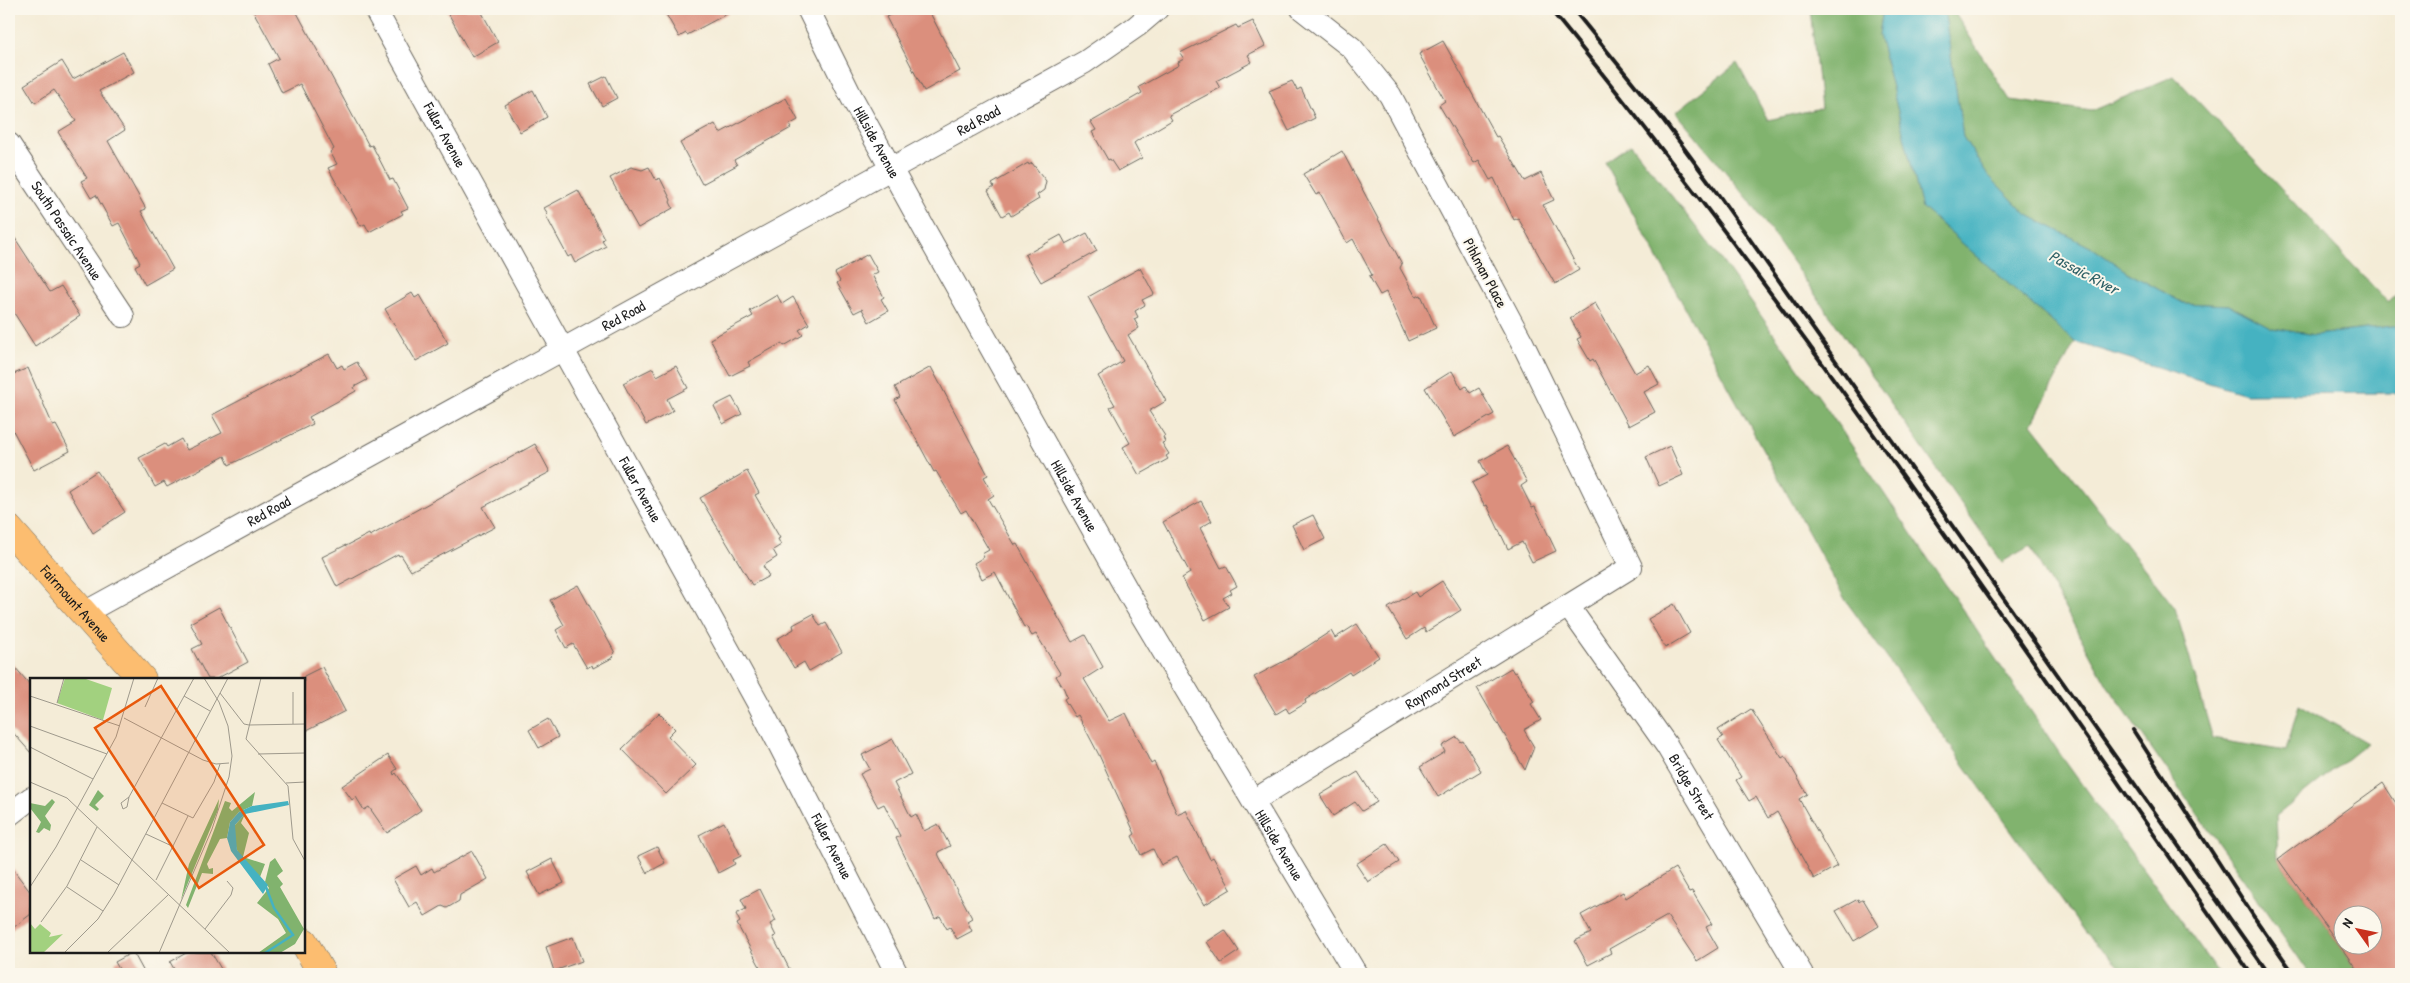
<svg xmlns="http://www.w3.org/2000/svg" width="2410" height="983" viewBox="0 0 2410 983" font-family="'Patrick Hand',sans-serif">
	<style>
		.forest { fill: #81b36e; stroke: #4e6845 }
		.water { fill: #45b2c1; stroke: #30676e }
		.building { fill: #db8f7d; fill-rule: evenodd }
		.lines { fill: none; stroke-linecap: round; stroke-linejoin: round }
		.minor-casing { stroke: #68655d; stroke-width: 24 }
		.major-casing { stroke: #68655d; stroke-width: 29 }
		.minor { stroke: #fff; stroke-width: 22 }
		.major { stroke: #fcbd6f; stroke-width: 28 }
		.rail { stroke: #1c1c1c; stroke-width: 4 }
		.labels { text-anchor: middle; stroke-width: 4; stroke-linejoin: round; paint-order: stroke }
		.street-label { font-size: 15px; fill: #1c1c1c; stroke: #fbf7ec }
		.water-label { font-size: 16px; font-style: italic; fill: #2e6066; stroke: #fbf7ec }
		.inset-river { fill: none; stroke: #45b2c1; stroke-width: 2.5 }
		.inset-road { fill: none; stroke: #9e998c; stroke-width: 1 }
		.view { fill: #e8590c; fill-opacity: 0.15; stroke: #e8590c; stroke-width: 2.5 }
		.inset-edge { fill: none; stroke: #1c1c1c; stroke-width: 2.5 }
	</style>
	<rect width="100%" height="100%" fill="#fbf7ec"/>
	<filter id="ink" filterUnits="userSpaceOnUse"><feTurbulence type="fractalNoise" baseFrequency=".02" numOctaves="2"/><feDisplacementMap in="SourceGraphic" scale="10" xChannelSelector="R" yChannelSelector="G"/><feConvolveMatrix kernelMatrix="1 2 1 2 8 2 1 2 1" color-interpolation-filters="sRGB"/></filter>
	<filter id="wash" filterUnits="userSpaceOnUse"><feTurbulence type="fractalNoise" baseFrequency=".0096" numOctaves="4" result="noise"/><feDisplacementMap in="SourceGraphic" scale="20" xChannelSelector="R" yChannelSelector="G"/><feGaussianBlur stdDeviation="1.12" result="paint"/><feColorMatrix in="noise" values="0 0 0 0 0 0 0 0 0 0 0 0 0 0 0 0 0 1.4 0 .05"/><feComposite in="paint" operator="in"/></filter>
	<g filter="url(#wash)">
		<rect width="100%" height="100%" fill="#f4ecd7"/>
		<path class="forest" d="M1810,9H1883L1879,35L1922,208L2075,342L2032,424L2175,608L2213,739L2286,751L2299,704L2367,743L2276,816L2278,859L2360,974H2310L2107,685L2030,546L2002,562L1749,200L1676,112L1737,63L1768,120L1821,108Z
			M1944,9H1952L2010,100L2092,111L2174,76L2388,302L2401,290V325L2315,335L2272,328L2229,305L2183,303L2127,272L2094,249L2026,214L1986,173L1963,137Z
			M1631,144L1714,250L1821,400L2062,757L2219,974H2128L2085,933L1846,601L1605,162Z"/>
		<path class="water" d="M1883,9H1944L1963,137L1986,173L2026,214L2094,249L2127,272L2183,303L2229,305L2272,328L2315,335L2401,325V393L2245,394L2075,342L1922,208L1879,35Z"/>
		<g id="blocks">
			<path class="building" d="M252,9H295L369,146L372,145L390,180L393,179L408,208L401,211L403,214L369,232L365,224L361,226L328,168L337,164L330,152L334,149L300,84L282,93L268,64L279,58Z
				M446,9H480L498,42L472,57Z
				M663,9H736L687,35L686,33L679,37Z
				M901,9H928L960,71L924,91L886,17Z
				M1253,21L1265,46L1248,55L1252,62L1216,81L1220,88L1169,115L1172,120L1138,140L1134,143L1142,158L1118,171L1110,159L1108,160L1092,132L1096,130L1091,122L1142,93L1139,87L1179,65L1178,62L1184,59L1180,53L1236,25L1238,28Z
				M1443,41L1496,137L1498,136L1525,181L1541,173L1554,200L1543,205L1579,270L1555,284L1518,218L1514,220L1494,178L1490,180L1479,160L1474,163L1439,105L1445,101L1419,54Z
				M123,52L134,72L99,91L125,130L108,141L146,209L141,211L173,269L145,285L135,266L140,263L119,223L113,226L96,195L91,198L81,181L87,178L58,132L76,121L54,90L35,103L24,85L62,61L73,79Z
				M606,76L617,98L602,106L590,84Z
				M1292,81L1297,90L1301,88L1315,118L1289,131L1269,91Z
				M533,90L547,117L520,132L505,105Z
				M786,98L798,120L789,125L791,128L734,160L737,165L702,184L680,143L715,124L720,133Z
				M1342,151L1402,264L1400,268L1416,297L1421,295L1436,328L1408,341L1386,292L1380,295L1369,276L1372,275L1353,239L1347,243L1320,193L1316,195L1303,174Z
				M1028,163L1029,165L1032,163L1046,181L1044,190L1037,195L1039,199L1011,216L1009,212L1002,216L988,191L994,187L992,184Z
				M631,167L642,170L649,167L656,180L660,178L671,200L670,202L673,208L638,228L610,178Z
				M578,190L604,238L602,240L606,246L575,263L571,255L568,257L546,216L548,214L544,208Z
				M9,229L50,292L61,286L80,316L35,346L9,305Z
				M1087,233L1097,251L1041,282L1025,255L1061,235L1066,244Z
				M868,254L878,272L872,275L884,297L881,299L888,311L869,322L862,309L854,313L837,283L840,281L835,273Z
				M1140,268L1154,294L1142,300L1145,305L1135,311L1138,317L1134,319L1139,328L1128,335L1166,401L1149,411L1165,436L1163,437L1165,442L1162,443L1169,454L1166,456L1168,459L1139,475L1123,447L1130,443L1110,407L1115,405L1098,376L1123,361L1088,297Z
				M412,293L415,298L420,295L448,343L416,361L385,309Z
				M777,295L782,304L793,297L809,324L799,330L803,335L784,346L782,343L748,362L750,366L730,376L710,339L753,316L750,311Z
				M1595,303L1635,373L1649,365L1659,384L1644,392L1655,412L1629,426L1593,359L1590,361L1577,339L1581,337L1570,318Z
				M329,354L337,368L342,365L344,369L357,362L367,380L354,387L356,391L309,417L313,424L229,465L225,456L167,487L164,482L155,487L139,458L165,444L167,447L181,439L187,450L222,433L212,415Z
				M676,366L688,388L667,399L673,411L646,425L623,383L653,368L657,376Z
				M931,367L988,475L984,477L994,495L988,499L1015,545L1017,544L1072,642L1085,635L1103,667L1084,679L1109,721L1126,713L1151,764L1154,762L1177,814L1186,810L1210,859L1213,857L1231,889L1204,905L1177,857L1161,865L1153,849L1141,855L1132,836L1135,834L1099,755L1078,715L1075,717L1064,699L1067,697L1064,689L1056,676L1060,673L1036,634L1032,636L1026,626L1024,627L995,572L982,579L974,563L984,557L982,554L989,550L966,510L961,513L936,471L934,472L895,400L900,397L895,387Z
				M28,368L53,426L56,425L70,451L34,470L9,423V376Z
				M1452,371L1462,389L1466,386L1470,393L1479,388L1494,414L1454,437L1425,388Z
				M732,397L742,414L723,424L714,406Z
				M535,444L550,472L483,507L495,527L411,571L401,555L399,556L398,554L337,587L322,557L346,545V546L369,534L370,536Z
				M1507,446L1527,482L1521,486L1532,508L1535,507L1556,551L1532,562L1522,542L1508,549L1487,505L1485,506L1472,483L1487,475L1480,461Z
				M1670,446L1683,475L1659,486L1646,457Z
				M97,471L125,512L93,533L68,490Z
				M747,471L759,493L755,495L780,538L778,539L781,545L773,550L777,557L763,566L769,576L752,585L700,498Z
				M1201,501L1212,521L1200,528L1221,568L1226,566L1237,586L1230,590L1232,593L1223,598L1229,607L1205,620L1182,578L1190,573L1163,522Z
				M1313,515L1325,539L1304,550L1292,525Z
				M1442,581L1461,610L1426,632L1424,628L1407,639L1388,608L1415,592L1418,597Z
				M578,585L615,653L612,655L614,657L593,668L592,665L587,668L573,644L566,648L556,630L564,625L550,600Z
				M1674,604L1690,633L1665,648L1648,619Z
				M219,607L248,662L216,679H208L192,649L202,644L190,623Z
				M813,614L820,626L826,623L842,652L809,671L804,662L794,668L777,639L794,629L793,625Z
				M1357,624L1379,657L1351,675L1349,672L1305,700L1306,703L1289,713L1286,708L1276,714L1254,677L1288,659L1331,631L1335,638Z
				M9,660L31,686V753L9,728Z
				M322,667L345,711L304,732V676Z
				M1511,668L1514,673L1516,672L1534,702L1531,704L1541,720L1524,730L1534,747L1525,770L1477,688Z
				M1751,709L1782,758L1785,756L1807,794L1799,799L1837,866L1814,879L1777,812L1768,818L1756,797L1749,801L1736,780L1741,777L1718,740L1723,737L1718,730Z
				M659,713L675,729L668,736L696,765L666,794L622,749Z
				M548,719L558,737L539,748L529,730Z
				M1457,737L1461,742L1463,741L1481,771L1438,797L1420,767L1445,752L1442,746Z
				M893,739L911,774L894,783L911,817L916,814L924,831L938,824L950,846L938,852L939,856L972,918L967,921L972,931L957,939L950,927L947,929L940,916L935,919L896,838L900,836L884,804L878,807L860,774L870,769L862,755Z
				M388,755L397,769L393,772L394,775L396,773L421,810L387,833L369,807L364,810L356,797L352,800L342,786Z
				M1358,772L1377,802L1362,811L1355,802L1333,816L1320,795Z
				M2383,783L2401,811V974H2360L2278,859ZM2342,916H2372V946H2342Z
				M724,822L741,856L733,860L735,864L718,873L699,835Z
				M1387,844L1399,862L1368,882L1356,864Z
				M657,847L665,863L647,873L638,856Z
				M472,851L488,879L460,895L459,901L447,908L442,906L425,916L417,902L409,907L393,879L416,866L421,875L432,868L434,872Z
				M552,859L564,883L539,895L527,872Z
				M9,864L31,893V914L9,931Z
				M1675,868L1689,892L1692,891L1712,924L1706,927L1718,948L1697,961L1667,916L1609,949L1611,953L1588,965L1575,941L1591,933L1581,915L1623,892L1626,898Z
				M760,889L776,921L770,924L776,936L773,937L792,974H764L737,924L740,922L736,914L746,909L741,899Z
				M1858,899L1859,902L1863,899L1879,926L1854,941L1836,911Z
				M1225,930L1239,951L1221,963L1207,942Z
				M573,937L582,961L554,971L546,947Z
				M133,952L145,974H122L115,962Z
				M188,952H211L224,974H177L170,962Z"/>
		</g>
	</g>
	<g filter="url(#ink)">
		<use href="#blocks" fill-opacity="0" stroke="#68655d" stroke-width="1"/>
		<g class="lines">
			<g class="minor-casing">
				<g id="minor">
					<path id="s1" d="M375,9L759,705L897,974"/>
					<path id="s2" d="M808,9L851,96L927,234L1132,599L1356,974"/>
					<path id="s3" d="M9,144L123,316"/>
					<path id="s4" d="M1568,606L1667,746L1802,974"/>
					<path id="s5" d="M84,613L1085,62L1137,26L1157,9"/>
					<path id="s6" d="M1253,801L1631,567L1523,344L1390,95L1352,48L1302,9"/>
					<path d="M9,815L31,798"/>
				</g>
			</g>
			<g class="major-casing">
				<g id="major">
					<path id="s7" d="M9,529L142,679"/>
					<path d="M304,942L322,974"/>
				</g>
			</g>
			<use href="#minor" class="minor"/>
			<use href="#major" class="major"/>
			<path class="rail" d="M1550,9C1802,317 2023,648 2251,974
				M1573,9L1664,121L1715,190L2269,974
				M2133,730L2254,917L2294,974"/>
		</g>
	</g>
	<g class="labels">
		<g class="street-label">
			<text dy="5" stroke="none"><textPath href="#s5" startOffset="1021">Red Road</textPath></text>
			<text dy="5" stroke="none"><textPath href="#s1" startOffset="144">Fuller Avenue</textPath></text>
			<text dy="5" stroke="none"><textPath href="#s2" startOffset="150">Hillside Avenue</textPath></text>
			<text dy="5" stroke="none"><textPath href="#s3" startOffset="104">South Passaic Avenue</textPath></text>
			<text transform="translate(1485 273) rotate(62)" y="5">Pihlman Place</text>
			<text dy="5" stroke="none"><textPath href="#s5" startOffset="616">Red Road</textPath></text>
			<text dy="5" stroke="none"><textPath href="#s1" startOffset="549">Fuller Avenue</textPath></text>
			<text dy="5" stroke="none"><textPath href="#s2" startOffset="555">Hillside Avenue</textPath></text>
			<text dy="5" stroke="none"><textPath href="#s5" startOffset="211">Red Road</textPath></text>
			<text dy="5" stroke="none"><textPath href="#s7" startOffset="100">Fairmount Avenue</textPath></text>
			<text dy="5" stroke="none"><textPath href="#s6" startOffset="224">Raymond Street</textPath></text>
			<text dy="5" stroke="none"><textPath href="#s4" startOffset="219">Bridge Street</textPath></text>
			<text dy="5" stroke="none"><textPath href="#s2" startOffset="960">Hillside Avenue</textPath></text>
			<text dy="5" stroke="none"><textPath href="#s1" startOffset="954">Fuller Avenue</textPath></text>
		</g>
		<g class="water-label">
			<text transform="translate(2084 272) rotate(28)" y="6">Passaic River</text>
		</g>
	</g>
	<g transform="translate(30 678)">
		<rect width="275" height="275" fill="#f4ecd7"/>
		<path d="M35,0H53L82,10L73,42L27,25ZM0,245L5,251L10,246L21,255L19,259L33,256L13,275H0Z" fill="#a2d17f"/>
		<path d="M68,112L74,118L65,127L69,131L67,133L59,127ZM225,114L222,128L209,134L200,144L197,160L190,161L177,186L179,191L183,190V196L172,195L158,230L156,227L195,123L201,125L199,130L202,133ZM22,121L25,124L15,138L21,147L20,153L14,150L9,155L6,154L11,144L0,130V125L15,128ZM189,121L188,132L151,222L159,186ZM215,136L211,145L219,155L213,179L235,186L230,199L208,175L205,165V147ZM245,180L253,193L247,198L253,206L250,209L274,251L265,266L250,275H228L256,255L248,241L227,225L239,210L235,204L240,184Z" fill="#81b36e"/>
		<path d="M258,123L259,127L215,136L205,147L207,172L238,207L233,216L201,173L197,160L200,144L209,134L222,128Z" fill="#45b2c1"/>
		<path class="inset-river" d="M235,275L263,257L244,230L236,209"/>
		<path class="inset-road" d="M231,0L216,61L258,108L263,161L275,183M190,15L214,46L219,47M0,18L90,48M154,18L180,33M27,25L34,0M115,29L128,0M94,40L173,82L186,86L199,85M263,46V14M219,47L275,46M0,48L77,76M0,69L63,101M228,76L275,75M0,104L37,120L200,275M256,105L275,104M99,119L91,125L93,131L97,129L99,119L164,0M132,125L163,140L184,104L190,86M116,156L144,169M51,182L89,207M126,202L158,138M0,209L26,169L86,59L104,0M37,209L73,233M11,244L37,208L67,149M175,251L201,217L203,210L197,203M34,275L68,241L84,216L198,0M77,275L138,217M129,275L182,151L199,99L202,78L198,48L189,24L174,0"/>
		<path class="view" d="M131,8L234,167L169,210L65,50Z"/>
		<rect width="275" height="275" class="inset-edge"/>
	</g>
	<rect width="2410" height="983" fill="none" stroke="#fbf7ec" stroke-width="30"/>
	<g transform="translate(2358 930) rotate(303)"><circle r="24" fill="#fbf7ec" stroke="#a29f99"/>
	<path d="M0-4L9 19L0 12L-9 19Z" fill="#c8321e"/>
	<text y="-8" font-size="14" font-weight="bold" text-anchor="middle" fill="#1c1c1c">N</text>
	</g>
</svg>
